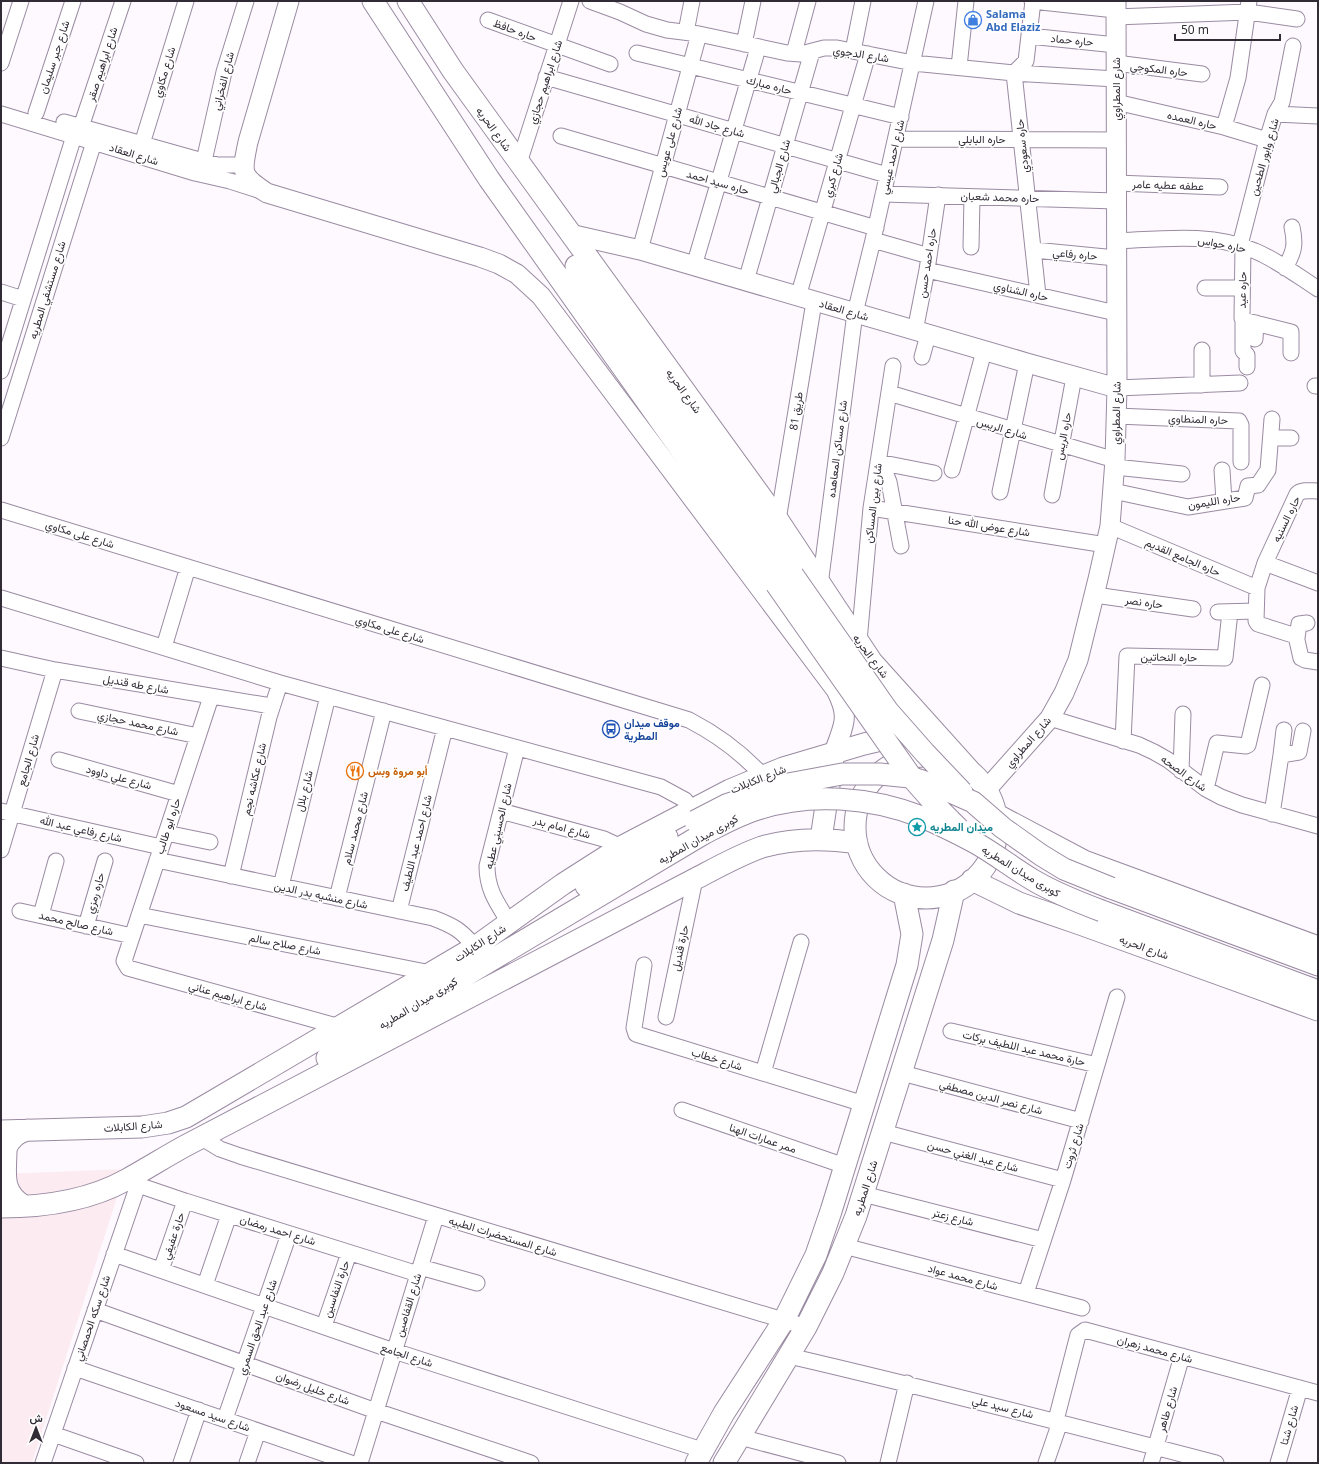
<svg xmlns="http://www.w3.org/2000/svg" width="1319" height="1464" viewBox="0 0 1319 1464" font-family="'Noto Sans',Vazirmatn,sans-serif">
	<style>
		.industrial { fill: #fcecf1 }
		.lines { fill: none; stroke-linecap: round; stroke-linejoin: round }
		.minor-casing { stroke: #9a8ba2; stroke-width: 17 }
		.tertiary-casing { stroke: #9a8ba2; stroke-width: 21 }
		.secondary-casing { stroke: #9a8ba2; stroke-width: 23 }
		.minor { stroke: #fff; stroke-width: 15 }
		.tertiary { stroke: #fff; stroke-width: 19 }
		.secondary { stroke: #fff; stroke-width: 21 }
		.secondary-bridge-casing { stroke: #9a8ba2; stroke-width: 23; stroke-linecap: butt }
		.secondary-bridge { stroke: #fff; stroke-width: 21 }
		.labels { text-anchor: middle; stroke-width: 3.5; stroke-linejoin: round; paint-order: stroke }
		.shop-label { font-size: 11px; font-weight: bold; fill: #366cbe; stroke: #fff; text-anchor: start }
		.street-label { font-size: 11px; fill: #312b35; stroke: #fff }
		.transit-label { font-size: 11px; font-weight: bold; fill: #164399; stroke: #fff; text-anchor: start }
		.food-label { font-size: 11px; font-weight: bold; fill: #c56008; stroke: #fff; text-anchor: start }
		.culture-label { font-size: 11px; font-weight: bold; fill: #0d838f; stroke: #fff; text-anchor: start }
	</style>
	<rect width="100%" height="100%" fill="#fdf9fe"/>
	<path class="industrial" d="M126,1169L32,1463H1V1174Z"/>
	<g class="lines">
		<g class="minor-casing">
			<path id="minor" d="M590,1L620,12L646,24L667,30L699,34L787,53L801,54L824,48H837L913,63L1014,73L1116,79
				M1032,1L1115,10
				M1033,1L1026,61L1014,73L1038,295
				M1115,17L1248,12L1297,19
				M488,20L610,64
				M686,32L692,1
				M1029,36L1116,45
				M744,44L753,1
				M853,51L863,1
				M637,53L901,117
				M794,53L808,1
				M1,63L21,1
				M1116,63L1202,74
				M959,67L966,1
				M546,77L887,175
				M1116,102L1224,127L1267,140
				M36,113L73,1
				M1,114L195,173L230,181L261,191
				M1275,114L1318,116
				M64,122L217,165H243
				M81,127L123,1
				M1224,127L1238,78L1249,1
				M561,136L876,228
				M896,139L1116,140
				M142,144L186,1
				M204,161L224,72L246,1
				M519,163L571,1
				M1116,183L1220,187
				M883,194L1116,201
				M873,240L929,256
				M1116,241C1161,239 1212,232 1255,251C1277,260 1298,276 1318,289
				M1240,245L1267,140L1275,114L1282,102L1293,46
				M1243,246L1242,318L1243,320L1291,332V353
				M971,247L972,197
				M640,250L699,34
				M1034,250L1116,258
				M694,266L758,48
				M1285,268C1294,252 1296,245 1292,227
				M927,270L1116,313
				M746,281L812,52
				M1205,288H1242
				M1,292L23,299
				M798,297L868,54
				M1243,320V351L1247,355V367
				M915,331L927,270L938,195
				M1255,339L1256,323
				M1202,350V385
				M922,357L928,335
				M1,371L74,136
				M1315,386H1318
				M1117,388L1240,383
				M889,393L1115,460
				M1116,416L1239,421L1241,425V462
				M1,438L94,142
				M1271,438H1291
				M878,462L934,473
				M878,465L885,472L889,482L901,546
				M1115,467L1182,474
				M952,470L984,351
				M1222,470L1224,501
				M1113,491L1188,507L1245,498L1248,486L1258,485L1268,470L1272,419
				M1318,491C1312,491 1302,489 1297,494L1265,563L1257,588L1256,621L1258,624L1296,636L1301,658L1305,660L1318,662
				M1000,492L1027,363
				M1052,495L1074,377
				M871,508L1106,545
				M1,510L689,720C718,735 741,752 763,776
				M778,520L814,302
				M1110,526L1257,588
				M1265,563L1318,583
				M820,585L855,313L873,240L926,1
				M1095,595L1193,609
				M1,598L280,683L661,787L685,800L692,809
				M1218,612L1256,611
				M1297,638L1299,624L1307,623
				M859,641L871,508L893,366
				M164,647L188,567
				M1,658L55,670L271,706
				M211,697L124,961L128,968L340,1027
				M79,711L198,736
				M1050,718L1139,745L1154,752L1168,760L1206,789L1221,797L1242,805L1318,826
				M1123,741L1127,656L1225,658L1230,612
				M1281,755L1284,730
				M59,760L179,794
				M1181,771L1183,714
				M1206,789L1217,743L1246,746L1248,745L1262,685
				M1,811L161,847
				M501,811L604,839L621,847
				M1272,814L1281,755L1299,752L1303,731
				M166,833L210,842
				M1,850L55,670
				M157,860L433,918C454,926 461,930 475,947
				M231,876L269,717L280,683
				M281,886L328,696
				M337,898L384,711
				M20,911L132,936
				M399,911L445,728
				M41,915L56,861
				M139,915L431,973
				M510,924C498,904 487,891 487,866L517,748
				M86,926L105,861
				M644,965L634,1028L636,1034L864,1104
				M666,1017L695,879
				M951,1031L1097,1065
				M763,1073L801,942
				M902,1073L1081,1121
				M682,1110L845,1166
				M883,1132L1063,1180
				M202,1138L220,1149L240,1156L806,1327
				M138,1185L185,1201L418,1274
				M863,1194L1043,1240
				M844,1246L1082,1308
				M114,1254L394,1351L702,1450
				M420,1267L477,1283
				M161,1270L185,1201
				M205,1285L229,1215
				M1026,1293L1063,1180L1117,997
				M95,1310L376,1411L531,1463
				M324,1326L349,1253
				M789,1356C932,1389 1074,1426 1216,1463
				M75,1368L351,1463
				M225,1419L289,1234
				M1056,1420L1078,1335L1085,1330L1318,1393
				M53,1434L136,1463
				M740,1437L838,1463
				M43,1463L138,1185L126,1180
				M181,1463L199,1410
				M247,1463L258,1431
				M360,1463L436,1216
				M888,1463L907,1383
				M1046,1463L1060,1422
				M1151,1463L1182,1356
				M1278,1463L1300,1388"/>
		</g>
		<g class="tertiary-casing">
			<path id="tertiary" d="M289,1L248,142C242,172 239,175 267,193L480,257L499,264L517,274L541,296L836,690C851,719 843,725 834,753
				M570,234L640,250L1027,363L1117,388
				M986,790L1050,718L1064,693L1078,660L1098,579L1110,526L1115,460L1117,388L1116,1"/>
		</g>
		<g class="secondary-casing">
			<path id="secondary" d="M373,1L489,179L776,584
				M408,1L453,71L778,520L872,662L971,772
				M576,266L793,575
				M855 827a71 71 0 1 1 142 0a71 71 0 1 1-142 0Z
				M999,816L1084,861L1318,947
				M821,839L833,759
				M972,880L1019,903L1080,924L1318,1010
				M586,886L667,837
				M1111,888L1318,965
				M1102,911L1318,991
				M327,1058L703,834
				M1,1131L142,1127L168,1123L186,1117L475,947L563,884L621,847L730,790L783,768L864,744L894,737L913,738L922,740L931,744L948,760
				M24,1206C0,1192 6,1173 6,1149C10,1138 18,1132 28,1130
				M1,1207C44,1207 88,1201 126,1180C146,1169 165,1157 185,1146L695,879C716,868 739,855 762,847C793,838 825,838 857,843
				M696,1463L724,1413L784,1320L816,1255L831,1211L907,965L912,934L904,894
				M724,1463L806,1327L833,1273L856,1216L943,940L954,891"/>
		</g>
		<use href="#minor" class="minor"/>
		<use href="#tertiary" class="tertiary"/>
		<use href="#secondary" class="secondary"/>
		<g class="secondary-bridge-casing">
			<path id="secondary-bridge" d="M793,575L888,711L925,753L962,792
				M776,584L912,778L942,812L959,829
				M695,821L726,805L788,784L842,774H880L910,777L937,786L973,802L1003,828L1041,855L1064,869L1111,888
				M703,834C721,825 738,815 758,809C810,792 871,797 922,817C939,824 957,833 974,842C994,853 1013,868 1033,880C1055,893 1078,902 1102,911"/>
		</g>
		<use href="#secondary-bridge" class="secondary-bridge"/>
	</g>
	<defs>
		<g id="shop-ring" transform="scale(0.9)"><circle r="9.5" fill="#fff" stroke="#3f7fe0" stroke-width="1.5"/><path d="M-5-2.5h2.3a2.7 3.5 0 0 1 5.4 0H5L5.5 6h-11ZM-1.5-2.5h3a1.5 2.3 0 0 0-3 0Z" fill="#3f7fe0"/></g>
		<g id="bus-ring" transform="scale(0.9)"><circle r="9.5" fill="#fff" stroke="#1a4fb4" stroke-width="1.5"/><path d="M-5-6H5V4H4V6H2V4H-2V6H-4V4H-5ZM-3.5-4V0h7V-4ZM-3.5 1.2v1.5H-2V1.2ZM2 1.2v1.5H3.5V1.2Z" fill="#1a4fb4"/></g>
		<g id="restaurant-ring" transform="scale(0.9)"><circle r="9.5" fill="#fff" stroke="#e8710a" stroke-width="1.5"/><path d="M-5-6h1v4h1v-4h1v4h1v-4h1v5L-1.5 .5V6h-2V.5L-5-1ZM5-6V6H3V1.5H1.5Q1.5-4 5-6Z" fill="#e8710a"/></g>
		<g id="sight-ring" transform="scale(0.9)"><circle r="9.5" fill="#fff" stroke="#0f9aa8" stroke-width="1.5"/><path d="M0-6L1.8-2.2L6-1.7L2.9 1.2L3.7 5.4L0 3.3L-3.7 5.4L-2.9 1.2L-6-1.7L-1.8-2.2Z" fill="#0f9aa8"/></g>
	</defs>
	<g fill-rule="evenodd">
		<use href="#shop-ring" x="973" y="20"/>
		<use href="#bus-ring" x="611" y="729"/>
		<use href="#restaurant-ring" x="355" y="771"/>
		<use href="#sight-ring" x="917" y="827"/>
	</g>
	<g class="labels">
		<g class="shop-label">
			<text x="986" y="18">Salama<tspan x="986" dy="13">Abd Elaziz</tspan></text>
		</g>
		<g class="street-label">
			<text transform="translate(515 30) rotate(20)" y="4">حاره حافظ</text>
			<text transform="translate(1072 40) rotate(5)" y="4">حاره حماد</text>
			<text transform="translate(861 54) rotate(9)" y="4">شارع الدجوي</text>
			<text transform="translate(54 57) rotate(-72)" y="4">شارع جبر سليمان</text>
			<text transform="translate(102 64) rotate(-72)" y="4">شارع ابراهيم صقر</text>
			<text transform="translate(1159 69) rotate(7)" y="4">حاره المكوجي</text>
			<text transform="translate(164 72) rotate(-73)" y="4">شارع مكاوي</text>
			<text transform="translate(223 81) rotate(-76)" y="4">شارع الفخراني</text>
			<text transform="translate(545 82) rotate(-72)" y="4">شارع ابراهيم حجازي</text>
			<text transform="translate(769 85) rotate(14)" y="4">حاره مبارك</text>
			<text transform="translate(1116 89) rotate(-90)" y="4">شارع المطراوي</text>
			<text transform="translate(1192 120) rotate(13)" y="4">حاره العمده</text>
			<text transform="translate(717 126) rotate(16)" y="4">شارع جاد الله</text>
			<text transform="translate(494 129) rotate(54)" y="4">شارع الحريه</text>
			<text x="982" y="143">حاره البابلي</text>
			<text transform="translate(669 142) rotate(-75)" y="4">شارع على عويس</text>
			<text transform="translate(1022 146) rotate(-96)" y="4">حاره سعودي</text>
			<text transform="translate(134 154) rotate(17)" y="4">شارع العقاد</text>
			<text transform="translate(892 157) rotate(-77)" y="4">شارع احمد عيسي</text>
			<text transform="translate(1264 157) rotate(-74)" y="4">شارع وابور الطحين</text>
			<text transform="translate(779 166) rotate(-74)" y="4">شارع الجبالي</text>
			<text transform="translate(833 175) rotate(-74)" y="4">شارع كبري</text>
			<text transform="translate(718 182) rotate(16)" y="4">حاره سيد احمد</text>
			<text transform="translate(1168 185) rotate(2)" y="4">عطفه عطيه عامر</text>
			<text transform="translate(1000 197) rotate(2)" y="4">حاره محمد شعبان</text>
			<text transform="translate(1222 244) rotate(11)" y="4">حاره حواس</text>
			<text transform="translate(1075 254) rotate(5)" y="4">حاره رفاعي</text>
			<text transform="translate(927 263) rotate(-81)" y="4">حاره احمد حسن</text>
			<text transform="translate(47 290) rotate(-73)" y="4">شارع مستشفي المطريه</text>
			<text transform="translate(1242 290) rotate(-89)" y="4">حاره عيد</text>
			<text transform="translate(1021 291) rotate(13)" y="4">حاره الشناوي</text>
			<text transform="translate(844 310) rotate(16)" y="4">شارع العقاد</text>
			<text transform="translate(684 391) rotate(54)" y="4">شارع الحريه</text>
			<text transform="translate(796 411) rotate(-81)" y="4">طريق 81</text>
			<text transform="translate(1116 413) rotate(-89)" y="4">شارع المطراوي</text>
			<text transform="translate(1198 419) rotate(2)" y="4">حاره المنطاوي</text>
			<text transform="translate(1002 428) rotate(17)" y="4">شارع الريس</text>
			<text transform="translate(1063 436) rotate(-79)" y="4">حاره الريس</text>
			<text transform="translate(837 449) rotate(-83)" y="4">شارع مساكن المعاهده</text>
			<text transform="translate(1214 501) rotate(-9)" y="4">حاره الليمون</text>
			<text transform="translate(873 503) rotate(-83)" y="4">شارع بين المساكن</text>
			<text transform="translate(1286 519) rotate(-64)" y="4">حاره السنيه</text>
			<text transform="translate(989 526) rotate(9)" y="4">شارع عوض الله حنا</text>
			<text transform="translate(80 534) rotate(17)" y="4">شارع على مكاوي</text>
			<text transform="translate(1183 557) rotate(23)" y="4">حاره الجامع القديم</text>
			<text transform="translate(1144 602) rotate(8)" y="4">حاره نصر</text>
			<text transform="translate(390 629) rotate(17)" y="4">شارع على مكاوي</text>
			<text transform="translate(871 656) rotate(53)" y="4">شارع الحريه</text>
			<text transform="translate(1169 657) rotate(1)" y="4">حاره النحاتين</text>
			<text transform="translate(136 684) rotate(10)" y="4">شارع طه قنديل</text>
			<text transform="translate(138 723) rotate(12)" y="4">شارع محمد حجازي</text>
			<text transform="translate(1028 742) rotate(-49)" y="4">شارع المطراوي</text>
			<text transform="translate(28 760) rotate(-74)" y="4">شارع الجامع</text>
			<text transform="translate(1184 773) rotate(36)" y="4">شارع الصحه</text>
			<text transform="translate(119 777) rotate(15)" y="4">شارع علي داوود</text>
			<text transform="translate(254 779) rotate(-77)" y="4">شارع عكاشه نجم</text>
			<text transform="translate(758 779) rotate(-22)" y="4">شارع الكابلات</text>
			<text transform="translate(304 791) rotate(-76)" y="4">شارع بلال</text>
			<text transform="translate(168 826) rotate(-72)" y="4">حاره ابو طالب</text>
			<text transform="translate(498 826) rotate(-77)" y="4">شارع الحسيني عطيه</text>
			<text transform="translate(562 827) rotate(15)" y="4">شارع امام بدر</text>
			<text transform="translate(355 828) rotate(-76)" y="4">شارع محمد سلام</text>
			<text transform="translate(81 829) rotate(13)" y="4">شارع رفاعي عبد الله</text>
			<text transform="translate(698 839) rotate(-29)" y="4">كوبرى ميدان المطريه</text>
			<text transform="translate(416 843) rotate(-76)" y="4">شارع احمد عبد اللطيف</text>
			<text transform="translate(1021 871) rotate(31)" y="4">كوبرى ميدان المطريه</text>
			<text transform="translate(95 893) rotate(-74)" y="4">حاره رمزي</text>
			<text transform="translate(321 895) rotate(12)" y="4">شارع منشيه بدر الدين</text>
			<text transform="translate(76 923) rotate(13)" y="4">شارع صالح محمد</text>
			<text transform="translate(480 943) rotate(-33)" y="4">شارع الكابلات</text>
			<text transform="translate(285 944) rotate(11)" y="4">شارع صلاح سالم</text>
			<text transform="translate(1144 947) rotate(20)" y="4">شارع الحريه</text>
			<text transform="translate(680 948) rotate(-78)" y="4">حارة قنديل</text>
			<text transform="translate(228 996) rotate(16)" y="4">شارع ابراهيم عناني</text>
			<text transform="translate(418 1003) rotate(-31)" y="4">كوبرى ميدان المطريه</text>
			<text transform="translate(1024 1048) rotate(13)" y="4">حارة محمد عبد اللطيف بركات</text>
			<text transform="translate(717 1059) rotate(17)" y="4">شارع خطاب</text>
			<text transform="translate(991 1097) rotate(15)" y="4">شارع نصر الدين مصطفي</text>
			<text transform="translate(133 1126) rotate(-4)" y="4">شارع الكابلات</text>
			<text transform="translate(763 1138) rotate(19)" y="4">ممر عمارات الهنا</text>
			<text transform="translate(1073 1146) rotate(-73)" y="4">شارع ثروت</text>
			<text transform="translate(973 1156) rotate(15)" y="4">شارع عبد الغني حسن</text>
			<text transform="translate(865 1188) rotate(-72)" y="4">شارع المطريه</text>
			<text transform="translate(953 1217) rotate(14)" y="4">شارع زعتر</text>
			<text transform="translate(278 1230) rotate(17)" y="4">شارع احمد رمضان</text>
			<text transform="translate(173 1236) rotate(-71)" y="4">حارة عفيفي</text>
			<text transform="translate(503 1236) rotate(17)" y="4">شارع المستحضرات الطبيه</text>
			<text transform="translate(963 1277) rotate(15)" y="4">شارع محمد عواد</text>
			<text transform="translate(336 1289) rotate(-71)" y="4">حارة النفاسين</text>
			<text transform="translate(408 1305) rotate(-73)" y="4">شارع القفاصين</text>
			<text transform="translate(92 1318) rotate(-71)" y="4">شارع سكه الحمصاني</text>
			<text transform="translate(257 1327) rotate(-71)" y="4">شارع عبد الحق السمري</text>
			<text transform="translate(1155 1349) rotate(15)" y="4">شارع محمد زهران</text>
			<text transform="translate(407 1355) rotate(18)" y="4">شارع الجامع</text>
			<text transform="translate(313 1388) rotate(20)" y="4">شارع خليل رضوان</text>
			<text transform="translate(1003 1407) rotate(14)" y="4">شارع سيد علي</text>
			<text transform="translate(1167 1409) rotate(-74)" y="4">شارع طاهر</text>
			<text transform="translate(213 1415) rotate(19)" y="4">شارع سيد مسعود</text>
			<text transform="translate(1289 1425) rotate(-74)" y="4">شارع شتا</text>
		</g>
		<g class="transit-label">
			<text x="624" y="727">موقف ميدان<tspan x="624" dy="13">المطرية</tspan></text>
		</g>
		<g class="food-label">
			<text x="368" y="775">أبو مروة وبس</text>
		</g>
		<g class="culture-label">
			<text x="930" y="831">ميدان المطريه</text>
		</g>
	</g>
	<rect width="1319" height="1464" fill="none" stroke="#312b35" stroke-width="4"/>
	<g transform="translate(36 1428)" stroke="#ffffff" stroke-width="3" paint-order="stroke">
	<path d="M0-3L7 15L0 10L-7 15Z" fill="#312b35"/>
	<text y="-6" font-size="11" font-weight="bold" text-anchor="middle" fill="#312b35">ش</text>
	</g>
	<path d="M1175 34v6h105v-6" fill="none" stroke="#312b35" stroke-width="2"/>
	<text x="1181" y="34" font-size="12" fill="#312b35" stroke="#ffffff" stroke-width="3" paint-order="stroke">50 m</text>
</svg>
